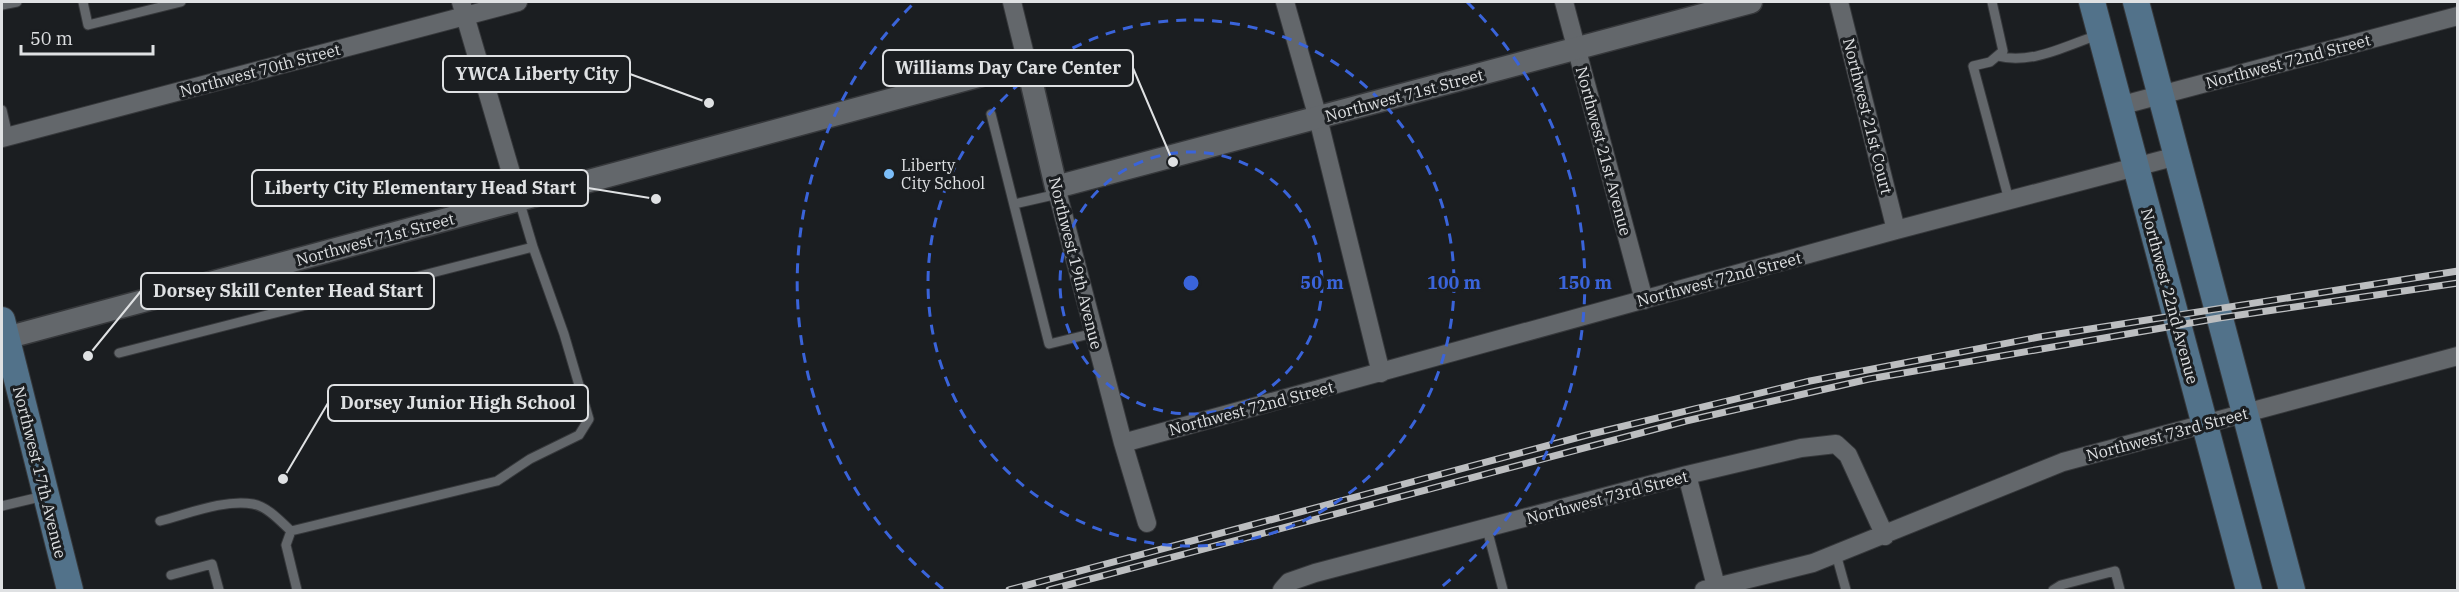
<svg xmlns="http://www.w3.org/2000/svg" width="2459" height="592" viewBox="0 0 2459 592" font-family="'IBM Plex Serif',serif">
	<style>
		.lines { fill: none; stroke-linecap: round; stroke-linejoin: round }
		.service-casing { stroke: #36383b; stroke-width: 11 }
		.minor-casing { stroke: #36383b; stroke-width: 20 }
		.tertiary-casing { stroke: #36383b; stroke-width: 25 }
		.secondary-casing { stroke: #36383b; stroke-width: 28 }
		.service { stroke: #63676b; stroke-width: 9 }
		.minor { stroke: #63676b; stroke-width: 18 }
		.tertiary { stroke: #63676b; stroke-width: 22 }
		.secondary { stroke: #52728a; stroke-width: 26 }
		.rail-casing { stroke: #bcbec0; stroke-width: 7 }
		.rail { stroke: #1b1e21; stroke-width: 4.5; stroke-dasharray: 14; stroke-linecap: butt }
		.ring { fill: none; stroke: #3a64da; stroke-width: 3; stroke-dasharray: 10 8 }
		.poi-dot { fill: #7cbef9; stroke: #1b1e21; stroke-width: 2 }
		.labels { text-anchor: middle; stroke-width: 6; stroke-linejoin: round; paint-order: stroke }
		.street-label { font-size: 16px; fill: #dfe1e3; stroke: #1b1e21 }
		.poi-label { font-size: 16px; fill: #dfe1e3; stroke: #1b1e21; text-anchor: start }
		.centre { fill: #3a64da; stroke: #1b1e21; stroke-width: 3 }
		.ring-label { font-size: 18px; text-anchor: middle; font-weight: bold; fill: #3a64da; stroke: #1b1e21; stroke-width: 6; stroke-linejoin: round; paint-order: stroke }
		.leader { fill: none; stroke: #dfe1e3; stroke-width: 2 }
		.callout-dot { fill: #dfe1e3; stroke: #1b1e21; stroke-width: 2 }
		.callout { fill: #1b1e21; stroke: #dfe1e3; stroke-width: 2 }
		.callout-label { font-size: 18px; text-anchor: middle; font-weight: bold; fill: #dfe1e3 }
	</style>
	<rect width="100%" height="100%" fill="#1b1e21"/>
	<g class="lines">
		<g class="service-casing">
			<path id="service" d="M83,2L88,25L181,2
				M1992,2L2003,51L1990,62L1973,66L2009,200
				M2,5L17,2
				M1997,56C2031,65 2065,46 2098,35
				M2,110L8,136
				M991,114L1049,344L1094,333
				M1014,204L1058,194
				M119,353L533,247L519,200
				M2,506L44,496
				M160,521C188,514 224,499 253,504C268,507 280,521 291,531L497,481L530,459L579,435L589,419L564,334L533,247
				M1487,529L1503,590
				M291,531L286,545L297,590
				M1836,554L1846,590
				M171,575L212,564L219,590
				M2053,590L2061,585L2115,571L2120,590"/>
		</g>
		<g class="minor-casing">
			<path id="minor" d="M461,2L519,200
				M1012,2L1027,63
				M1285,2L1318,118L1381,373
				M1564,2L1644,300
				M1839,2L1896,230
				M2119,106L2458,16
				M2,138L518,2
				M1056,187L1123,443L1147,523
				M1123,443L1896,230L2177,156
				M1687,475L1717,590
				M1282,590L1289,582L1315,573L1687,475L1801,448L1836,444L1848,455L1885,536
				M1704,590L1813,563L2063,462L2458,356"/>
		</g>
		<g class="tertiary-casing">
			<path id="tertiary" d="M2,339L1027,63L1056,187L1751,2"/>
		</g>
		<g class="secondary-casing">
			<path id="secondary" d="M2092,2L2249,590
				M2136,2L2292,590
				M2,320L70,590"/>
		</g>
		<use href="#service" class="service"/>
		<use href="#minor" class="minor"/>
		<use href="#tertiary" class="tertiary"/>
		<use href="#secondary" class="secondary"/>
		<g class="rail-casing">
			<path id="rail" d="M1009,590L1587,435L1810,381L2039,337L2458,271
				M1049,590L1686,421L1869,379L2219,318L2458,283"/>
		</g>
		<use href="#rail" class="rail"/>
	</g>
	<g class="ring">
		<circle cx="1191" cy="283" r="131"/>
		<circle cx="1191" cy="283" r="263"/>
		<path d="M943 589A394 394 0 0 1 915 2M1467 2A394 394 0 0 1 1439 589"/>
	</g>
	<circle class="poi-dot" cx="889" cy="174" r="6"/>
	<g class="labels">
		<g class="street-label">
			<text transform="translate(2288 61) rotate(-15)" y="6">Northwest 72nd Street</text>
			<text transform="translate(260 70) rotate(-15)" y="6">Northwest 70th Street</text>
			<text transform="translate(1404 95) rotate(-15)" y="6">Northwest 71st Street</text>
			<text transform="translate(1868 116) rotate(76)" y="6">Northwest 21st Court</text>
			<text transform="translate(1604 151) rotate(75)" y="6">Northwest 21st Avenue</text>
			<text transform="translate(375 239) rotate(-15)" y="6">Northwest 71st Street</text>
			<text transform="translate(1076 263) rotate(76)" y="6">Northwest 19th Avenue</text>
			<text transform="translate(1719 279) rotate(-15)" y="6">Northwest 72nd Street</text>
			<text transform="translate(2170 296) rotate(75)" y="6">Northwest 22nd Avenue</text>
			<text transform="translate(1251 408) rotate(-15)" y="6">Northwest 72nd Street</text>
			<text transform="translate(2167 434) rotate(-15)" y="6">Northwest 73rd Street</text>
			<text transform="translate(40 472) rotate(76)" y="6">Northwest 17th Avenue</text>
			<text transform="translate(1607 497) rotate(-15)" y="6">Northwest 73rd Street</text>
		</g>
		<g class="poi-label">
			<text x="901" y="171">Liberty<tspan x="901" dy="18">City School</tspan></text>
		</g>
	</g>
	<circle cx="1191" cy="283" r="9" class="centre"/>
	<g class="ring-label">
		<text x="1322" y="289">50 m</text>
		<text x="1454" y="289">100 m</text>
		<text x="1585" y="289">150 m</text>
	</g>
	<path class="leader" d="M1173 162L1133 68M709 103L630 74M656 199L588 188M88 356L141 291M283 479L328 403"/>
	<g class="callout-dot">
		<circle cx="1173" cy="162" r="6"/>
		<circle cx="709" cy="103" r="6"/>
		<circle cx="656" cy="199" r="6"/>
		<circle cx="88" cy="356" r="6"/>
		<circle cx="283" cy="479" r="6"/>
	</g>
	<g class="callout">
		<rect x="883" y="50" width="250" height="36" rx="6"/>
		<rect x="443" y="56" width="187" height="36" rx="6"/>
		<rect x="252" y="170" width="336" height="36" rx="6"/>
		<rect x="141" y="273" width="293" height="36" rx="6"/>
		<rect x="328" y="385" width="260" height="36" rx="6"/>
	</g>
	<g class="callout-label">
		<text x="1008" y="74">Williams Day Care Center</text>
		<text x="537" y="80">YWCA Liberty City</text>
		<text x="420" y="194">Liberty City Elementary Head Start</text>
		<text x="288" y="297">Dorsey Skill Center Head Start</text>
		<text x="458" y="409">Dorsey Junior High School</text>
	</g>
	<rect width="2459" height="592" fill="none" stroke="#dfe1e3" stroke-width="6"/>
	<path d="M21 45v9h132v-9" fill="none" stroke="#dfe1e3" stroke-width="3"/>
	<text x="30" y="45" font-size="18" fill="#dfe1e3" stroke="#1b1e21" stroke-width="4.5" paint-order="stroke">50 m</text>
</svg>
